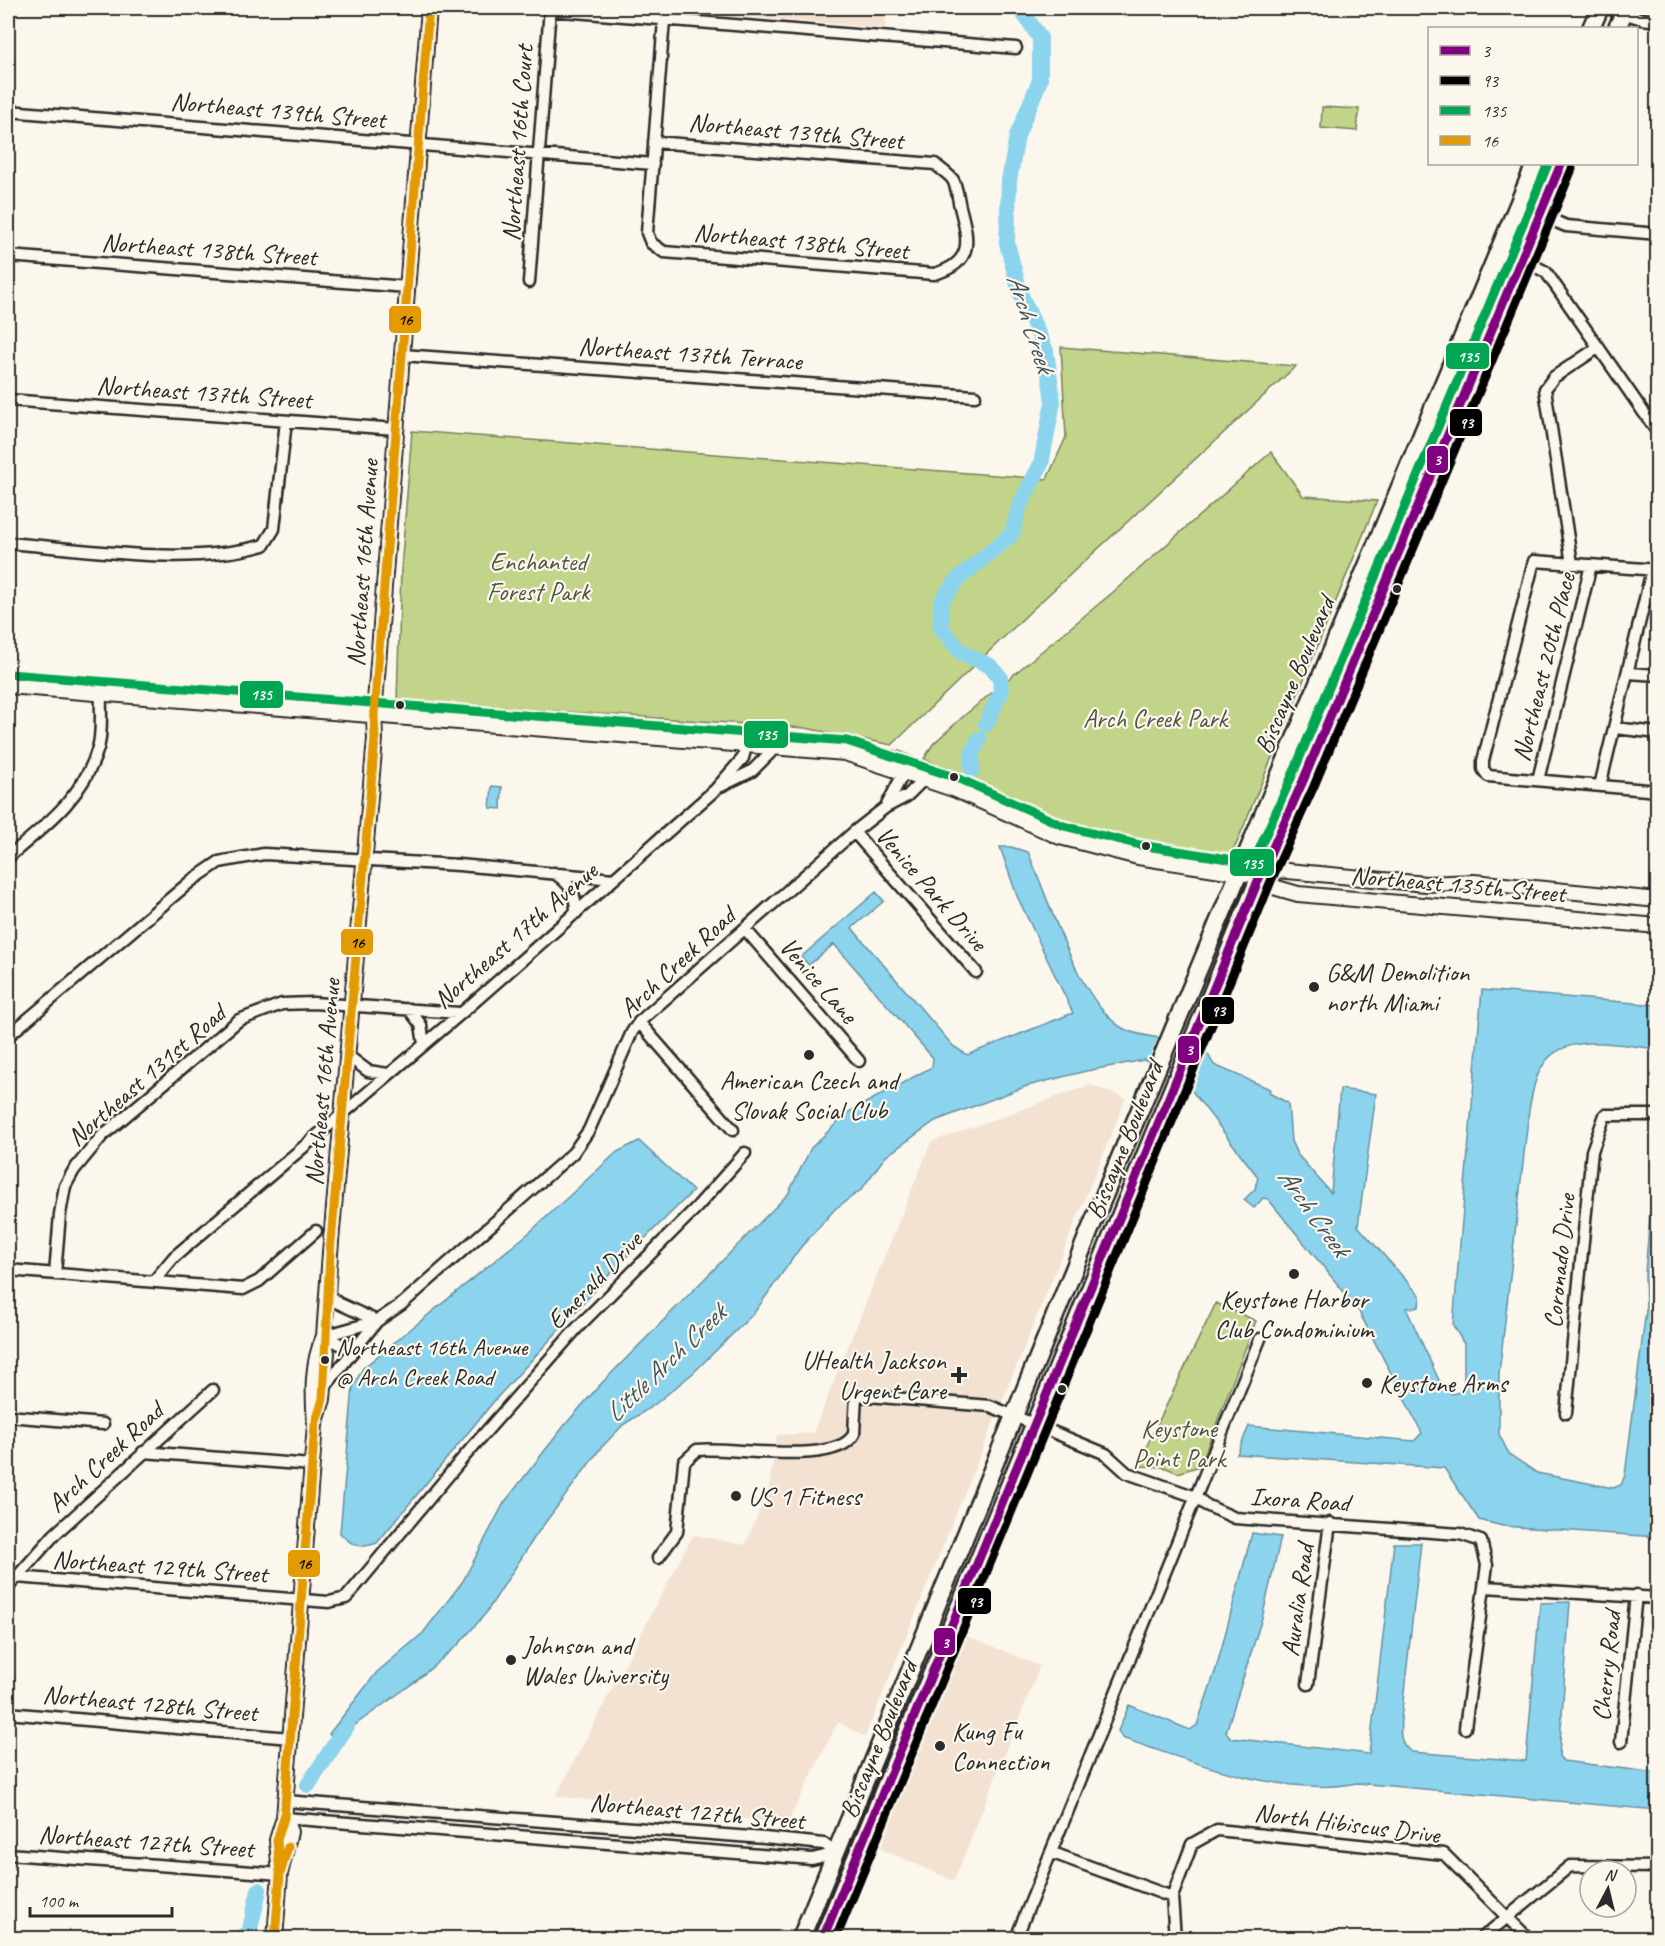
<svg xmlns="http://www.w3.org/2000/svg" width="1665" height="1946" viewBox="0 0 1665 1946" font-family="Caveat,sans-serif">
	<style>
		.built { fill: #f3e2d1 }
		.green { fill: #c1d489; stroke: #76805a; stroke-width: 1.5 }
		.water { fill: #8cd4ee; stroke: #6590a0; stroke-width: 1.5 }
		.pier { fill: #fbf7ec }
		.lines { fill: none; stroke-linecap: round; stroke-linejoin: round }
		.river { stroke: #8cd4ee; stroke-width: 16 }
		.street-casing { stroke: #2b2b2b; stroke-width: 15 }
		.secondary-casing { stroke: #2b2b2b; stroke-width: 18 }
		.primary-casing { stroke: #2b2b2b; stroke-width: 21 }
		.street { stroke: #fbf7ec; stroke-width: 10 }
		.secondary { stroke: #fbf7ec; stroke-width: 14 }
		.primary { stroke: #fbf7ec; stroke-width: 16 }
		.bus-1-casing { stroke: #fbf7ec; stroke-width: 14 }
		.bus-2-casing { stroke: #fbf7ec; stroke-width: 14 }
		.bus-3-casing { stroke: #fbf7ec; stroke-width: 14 }
		.bus-4-casing { stroke: #fbf7ec; stroke-width: 14 }
		.bus-1 { stroke: #800080; stroke-width: 9 }
		.bus-2 { stroke: #000; stroke-width: 9 }
		.bus-3 { stroke: #00a651; stroke-width: 9 }
		.bus-4 { stroke: #e39a04; stroke-width: 9 }
		.bus-dot { fill: #2b2b2b; stroke: #fbf7ec; stroke-width: 2 }
		.labels { text-anchor: middle; stroke-width: 4.5; stroke-linejoin: round; paint-order: stroke }
		.bus-label { font-size: 24px; fill: #2b2b2b; stroke: #fbf7ec; text-anchor: start }
		.street-label { font-size: 26px; fill: #2b2b2b; stroke: #fbf7ec }
		.park-label { font-size: 26px; fill: #505542; stroke: #fbf7ec }
		.poi-label { font-size: 26px; fill: #2b2b2b; stroke: #fbf7ec; text-anchor: start }
		.water-label { font-size: 27px; font-style: italic; fill: #43555c; stroke: #fbf7ec }
		.line-badge { stroke: #fbf7ec; stroke-width: 2 }
		.badge-label { font-size: 16px; text-anchor: middle; font-weight: bold; fill: #fff }
		.pale-badge-label { font-size: 16px; text-anchor: middle; font-weight: bold; fill: #111 }
	</style>
	<rect width="100%" height="100%" fill="#fbf7ec"/>
	<filter id="ink" filterUnits="userSpaceOnUse"><feTurbulence type="fractalNoise" baseFrequency=".0167" numOctaves="2"/><feDisplacementMap in="SourceGraphic" scale="12" xChannelSelector="R" yChannelSelector="G"/><feConvolveMatrix kernelMatrix="1 2 1 2 8 2 1 2 1" color-interpolation-filters="sRGB"/></filter>
	<g filter="url(#ink)">
		<path class="built" d="M634,8H887L885,28Z
			M1090,1085L1126,1098L865,1737L838,1722L787,1824L556,1796L693,1535L745,1545L769,1488L777,1435L813,1433L931,1142Z
			M960,1633L1040,1666L954,1881L872,1845Z"/>
		<path class="green" d="M1322,107L1359,109L1357,131L1321,128Z
			M1061,347L1296,366L1034,608L892,745L805,728L397,700L401,570L412,431L1047,479L1066,437Z
			M1271,452L1303,496L1377,501L1236,845L1231,852L1223,854L1130,840L1071,823L924,759L933,744L966,714L1112,593Z
			M1216,1303L1256,1321L1200,1466L1178,1473L1164,1467L1137,1466Z"/>
		<path class="water" d="M492,786L502,787L501,809L490,808Z
			M1000,847H1011L1028,852C1050,901 1078,1003 1124,1029C1137,1037 1184,1041 1202,1044L1214,1065L1270,1089L1269,1093L1288,1103L1291,1141L1297,1154L1331,1193L1340,1089L1376,1094L1358,1226L1420,1296L1419,1307L1406,1308L1443,1389L1452,1394L1464,1391V1344L1453,1325L1482,990L1657,1005V1049C1623,1046 1565,1030 1543,1065C1534,1079 1532,1095 1529,1110L1499,1374V1434L1509,1454L1537,1473L1613,1488L1621,1485L1625,1475L1646,1310L1645,1273L1657,1134V1537L1503,1526L1479,1520L1444,1468L1237,1454L1249,1426L1414,1441L1422,1433L1357,1308L1268,1199L1263,1198L1254,1208L1244,1200L1255,1189L1258,1177L1186,1083L1144,1060L1086,1071L1027,1086L935,1121L885,1157L861,1190L835,1209L800,1248L754,1313L692,1374L654,1405L623,1425L600,1449L536,1535L486,1613L459,1644L416,1681L355,1725L337,1744L329,1734L377,1672L423,1633L463,1581L504,1503L564,1426L598,1387L788,1194L811,1148L847,1113L932,1067L933,1058L834,944L809,965L801,957L876,892L884,901L852,928L953,1046L967,1055L1073,1013L1017,896Z
			M639,1141L693,1191L621,1262L495,1400L377,1543C360,1549 352,1546 340,1533L353,1387L363,1368L530,1232L617,1152Z
			M1252,1533L1281,1537L1262,1618L1226,1732L1231,1738L1369,1754L1394,1543H1421L1401,1719C1400,1733 1399,1743 1411,1752L1526,1761L1540,1603L1570,1602L1559,1756L1563,1761L1657,1773V1810L1357,1783C1285,1798 1191,1762 1122,1738L1118,1731L1129,1705L1190,1730L1197,1725L1216,1669Z"/>
		<path class="pier" d="M1160,1033L1202,1041L1185,1083L1146,1065Z"/>
		<g class="lines">
			<path class="river" d="M986,724L1001,692L1000,677L990,666L961,652L941,628V602L957,580L1012,534L1019,507L1041,464L1053,402L1046,351L1020,293L1007,243L1009,181L1017,136L1040,80V38L1020,8
				M972,770V753L979,739
				M308,1785L347,1726
				M240,1938L249,1933L259,1890"/>
			<g class="street-casing">
				<path id="street" d="M1608,8L1642,19L1658,21
					M550,10L1016,48
					M8,111L653,164
					M654,142L935,164C940,169 949,174 953,180C957,187 958,199 960,207C969,241 974,263 934,274L664,252L651,243L647,233L664,20
					M1517,205L1566,226L1658,234
					M1499,248L1546,272L1658,433
					M8,256L407,287
					M529,282L550,8
					M402,355L975,396
					M8,400L396,429
					M8,543C85,549 189,567 264,545L274,529L286,421
					M1572,564L1545,389L1554,377L1599,347
					M1658,570L1534,561L1483,761V769L1488,776L1658,791
					M1628,673L1658,675
					M1615,728L1658,733
					M1538,780L1591,565
					M721,786L752,771L777,746
					M1600,786L1652,570
					M886,807L904,772
					M854,832L976,972
					M8,857C45,826 84,797 98,748C103,732 100,710 101,693
					M554,873C571,884 576,893 576,913
					M745,929L859,1061
					M409,1009L421,1025L424,1044
					M639,1022L733,1130
					M8,1036L191,881L219,862L264,854L459,865L614,879
					M348,1056L368,1071L388,1074
					M8,1270L243,1289L259,1281L316,1231
					M55,1274L60,1214L65,1186L74,1170L102,1136L239,1020L282,1004L313,1003L460,1013
					M154,1281L174,1257L465,1010L715,790L743,758L747,743
					M327,1294L338,1303L377,1321
					M324,1336L377,1321L402,1304L573,1153L589,1130L632,1032L639,1022L854,832L886,807L907,796L924,779
					M324,1336L342,1345H356
					M324,1388L377,1321
					M1566,1413L1592,1151L1605,1115H1658
					M8,1416L103,1424
					M143,1452L312,1465
					M658,1558L677,1532L684,1462L697,1450C729,1446 837,1467 854,1434L856,1395L990,1406L1106,1454L1127,1473L1196,1497L1206,1505L1235,1518L1460,1534L1481,1541L1487,1565L1465,1728
					M16,1577L329,1602L346,1598L463,1458L577,1328L697,1207L745,1153
					M8,1587L54,1535L213,1390
					M1485,1587L1658,1598
					M1308,1684L1330,1523
					M8,1713L290,1738
					M1621,1742L1636,1595
					M285,1801L764,1838L824,1844L837,1853
					M284,1818L812,1859L837,1853
					M1053,1853L1172,1897
					M8,1854L280,1874
					M1016,1938L1260,1339
					M1175,1938L1172,1897L1192,1844L1217,1830L1444,1854L1528,1938
					M1482,1938L1570,1866L1658,1867"/>
			</g>
			<g class="secondary-casing">
				<path id="secondary" d="M8,686L845,753L956,790L1060,837L1138,857L1260,876L1277,870L1426,884L1474,882L1658,900
					M872,754L897,759L935,775
					M1260,876L1270,886L1298,894L1658,926
					M315,1425L323,1399L327,1353L324,1336L330,1253L375,739L374,715L429,8
					M280,1874L277,1840L284,1818L315,1425C313,1395 311,1364 324,1336
					M275,1938L280,1874L290,1832L284,1818"/>
			</g>
			<g class="primary-casing">
				<path id="primary" d="M1591,28L1600,8
					M1617,28L1626,8
					M801,1938L1101,1203L1535,164
					M823,1938L1260,876L1303,781L1561,164"/>
			</g>
			<use href="#street" class="street"/>
			<use href="#secondary" class="secondary"/>
			<use href="#primary" class="primary"/>
			<g class="bus-1-casing">
				<path id="bus-1" d="M823,1938L1260,876L1303,781L1561,164"/>
			</g>
			<g class="bus-2-casing">
				<path id="bus-2" d="M836,1938L1271,881L1314,786L1572,169"/>
			</g>
			<g class="bus-3-casing">
				<path id="bus-3" d="M9,674L847,741L960,779L1064,826L1140,845L1253,863L1292,776L1548,164"/>
			</g>
			<g class="bus-4-casing">
				<path id="bus-4" d="M280,1874L277,1840L284,1818L315,1425L323,1399L330,1253L375,739L374,715L429,8
					M275,1938L280,1874L288,1847"/>
			</g>
			<use href="#bus-1" class="bus-1"/>
			<use href="#bus-2" class="bus-2"/>
			<use href="#bus-3" class="bus-3"/>
			<use href="#bus-4" class="bus-4"/>
		</g>
	</g>
	<g class="bus-dot">
		<circle cx="1397" cy="589" r="5"/>
		<circle cx="400" cy="705" r="5"/>
		<circle cx="954" cy="777" r="5"/>
		<circle cx="1146" cy="846" r="5"/>
		<circle cx="1314" cy="987" r="6"/>
		<circle cx="809" cy="1055" r="6"/>
		<circle cx="1294" cy="1274" r="6"/>
		<circle cx="325" cy="1360" r="5"/>
		<path d="M956 1366h6v6h6v6h-6v6h-6v-6h-6v-6h6z"/>
		<circle cx="1367" cy="1383" r="6"/>
		<circle cx="1062" cy="1389" r="5"/>
		<circle cx="736" cy="1496" r="6"/>
		<circle cx="511" cy="1660" r="6"/>
		<circle cx="940" cy="1746" r="6"/>
	</g>
	<g class="labels">
		<g class="bus-label">
			<text x="336" y="1355">Northeast 16th Avenue<tspan x="336" dy="30">@ Arch Creek Road</tspan></text>
		</g>
		<g class="street-label">
			<text transform="translate(278 110) rotate(5)" y="9">Northeast 139th Street</text>
			<text transform="translate(796 131) rotate(5)" y="9">Northeast 139th Street</text>
			<text transform="translate(517 143) rotate(-86)" y="9">Northeast 16th Court</text>
			<text transform="translate(801 241) rotate(5)" y="9">Northeast 138th Street</text>
			<text transform="translate(209 249) rotate(4)" y="9">Northeast 138th Street</text>
			<text transform="translate(690 353) rotate(4)" y="9">Northeast 137th Terrace</text>
			<text transform="translate(204 392) rotate(4)" y="9">Northeast 137th Street</text>
			<text transform="translate(362 563) rotate(-86)" y="9">Northeast 16th Avenue</text>
			<text transform="translate(1543 667) rotate(-76)" y="9">Northeast 20th Place</text>
			<text transform="translate(1294 675) rotate(-67)" y="9">Biscayne Boulevard</text>
			<text transform="translate(1458 884) rotate(5)" y="9">Northeast 135th Street</text>
			<text transform="translate(932 888) rotate(49)" y="9">Venice Park Drive</text>
			<text transform="translate(515 935) rotate(-41)" y="9">Northeast 17th Avenue</text>
			<text transform="translate(677 962) rotate(-43)" y="9">Arch Creek Road</text>
			<text transform="translate(819 980) rotate(49)" y="9">Venice Lane</text>
			<text transform="translate(146 1075) rotate(-41)" y="9">Northeast 131st Road</text>
			<text transform="translate(322 1082) rotate(-85)" y="9">Northeast 16th Avenue</text>
			<text transform="translate(1124 1140) rotate(-68)" y="9">Biscayne Boulevard</text>
			<text transform="translate(1559 1261) rotate(-84)" y="9">Coronado Drive</text>
			<text transform="translate(594 1280) rotate(-46)" y="9">Emerald Drive</text>
			<text transform="translate(105 1457) rotate(-43)" y="9">Arch Creek Road</text>
			<text transform="translate(1300 1499) rotate(4)" y="9">Ixora Road</text>
			<text transform="translate(160 1566) rotate(4)" y="9">Northeast 129th Street</text>
			<text transform="translate(1297 1600) rotate(-82)" y="9">Auralia Road</text>
			<text transform="translate(1606 1666) rotate(-84)" y="9">Cherry Road</text>
			<text transform="translate(150 1703) rotate(5)" y="9">Northeast 128th Street</text>
			<text transform="translate(878 1739) rotate(-68)" y="9">Biscayne Boulevard</text>
			<text transform="translate(697 1811) rotate(5)" y="9">Northeast 127th Street</text>
			<text transform="translate(1347 1823) rotate(7)" y="9">North Hibiscus Drive</text>
			<text transform="translate(146 1841) rotate(4)" y="9">Northeast 127th Street</text>
		</g>
		<g class="park-label">
			<text x="538" y="570">Enchanted<tspan x="538" dy="30">Forest Park</tspan></text>
			<text x="1155" y="727">Arch Creek Park</text>
			<text x="1179" y="1437">Keystone<tspan x="1179" dy="30">Point Park</tspan></text>
		</g>
		<g class="poi-label">
			<text x="1326" y="981">G&amp;M Demolition<tspan x="1326" dy="30">north Miami</tspan></text>
			<text x="809" y="1089" text-anchor="middle">American Czech and<tspan x="809" dy="30">Slovak Social Club</tspan></text>
			<text x="1294" y="1308" text-anchor="middle">Keystone Harbor<tspan x="1294" dy="30">Club Condominium</tspan></text>
			<text x="946" y="1369" text-anchor="end">UHealth Jackson<tspan x="946" dy="30">Urgent Care</tspan></text>
			<text x="1379" y="1392">Keystone Arms</text>
			<text x="748" y="1505">US 1 Fitness</text>
			<text x="523" y="1654">Johnson and<tspan x="523" dy="30">Wales University</tspan></text>
			<text x="952" y="1740">Kung Fu<tspan x="952" dy="30">Connection</tspan></text>
		</g>
		<g class="water-label">
			<text transform="translate(1031 323) rotate(72)" y="9">Arch Creek</text>
			<text transform="translate(1314 1212) rotate(54)" y="9">Arch Creek</text>
			<text transform="translate(665 1363) rotate(-44)" y="9">Little Arch Creek</text>
		</g>
	</g>
	<g class="line-badge">
		<rect x="388" y="305" width="34" height="29" rx="6" fill="#e39a04"/>
		<rect x="1445" y="342" width="45" height="28" rx="6" fill="#00a651"/>
		<rect x="1449" y="408" width="34" height="29" rx="6" fill="#000"/>
		<rect x="1426" y="445" width="23" height="29" rx="6" fill="#800080"/>
		<rect x="239" y="680" width="45" height="29" rx="6" fill="#00a651"/>
		<rect x="743" y="720" width="46" height="29" rx="6" fill="#00a651"/>
		<rect x="1229" y="848" width="46" height="29" rx="6" fill="#00a651"/>
		<rect x="340" y="928" width="34" height="28" rx="6" fill="#e39a04"/>
		<rect x="1201" y="996" width="34" height="29" rx="6" fill="#000"/>
		<rect x="1177" y="1035" width="23" height="29" rx="6" fill="#800080"/>
		<rect x="287" y="1549" width="34" height="29" rx="6" fill="#e39a04"/>
		<rect x="957" y="1587" width="35" height="28" rx="6" fill="#000"/>
		<rect x="933" y="1627" width="23" height="29" rx="6" fill="#800080"/>
	</g>
	<g class="badge-label">
		<text x="1468" y="362">135</text>
		<text x="1466" y="428">93</text>
		<text x="1437" y="465">3</text>
		<text x="261" y="700">135</text>
		<text x="766" y="740">135</text>
		<text x="1252" y="869">135</text>
		<text x="1218" y="1016">93</text>
		<text x="1189" y="1055">3</text>
		<text x="975" y="1607">93</text>
		<text x="945" y="1648">3</text>
	</g>
	<g class="pale-badge-label">
		<text x="405" y="325">16</text>
		<text x="357" y="948">16</text>
		<text x="304" y="1569">16</text>
	</g>
	<rect width="1665" height="1946" fill="none" stroke="#fbf7ec" stroke-width="30"/>
	<rect x="15" y="15" width="1635" height="1916" fill="none" stroke="#2b2b2b" stroke-width="2" filter="url(#ink)"/>
	<rect x="1428" y="27" width="210" height="138" fill="#fbf7ec" stroke="#a8a59f" stroke-width="1.5"/>
	<rect x="1440" y="46" width="30" height="9" fill="#800080" stroke="#a8a59f" stroke-width="1.5"/>
	<text x="1482" y="57" font-size="18" fill="#2b2b2b">3</text>
	<rect x="1440" y="76" width="30" height="9" fill="#000000" stroke="#a8a59f" stroke-width="1.5"/>
	<text x="1482" y="87" font-size="18" fill="#2b2b2b">93</text>
	<rect x="1440" y="106" width="30" height="9" fill="#00a651" stroke="#a8a59f" stroke-width="1.5"/>
	<text x="1482" y="117" font-size="18" fill="#2b2b2b">135</text>
	<rect x="1440" y="136" width="30" height="9" fill="#e39a04" stroke="#a8a59f" stroke-width="1.5"/>
	<text x="1482" y="147" font-size="18" fill="#2b2b2b">16</text>
	<g transform="translate(1608 1889) rotate(7)"><circle r="28" fill="#fbf7ec" stroke="#a8a59f" stroke-width="1.5"/>
	<path d="M0-4.5L10 22L0 15L-10 22Z" fill="#2b2b2b"/>
	<text y="-9" font-size="16" font-weight="bold" text-anchor="middle" fill="#2b2b2b">N</text>
	</g>
	<path d="M30 1907v9h142v-9" fill="none" stroke="#2b2b2b" stroke-width="3"/>
	<text x="39" y="1907" font-size="18" fill="#2b2b2b" stroke="#fbf7ec" stroke-width="4.5" paint-order="stroke">100 m</text>
</svg>
